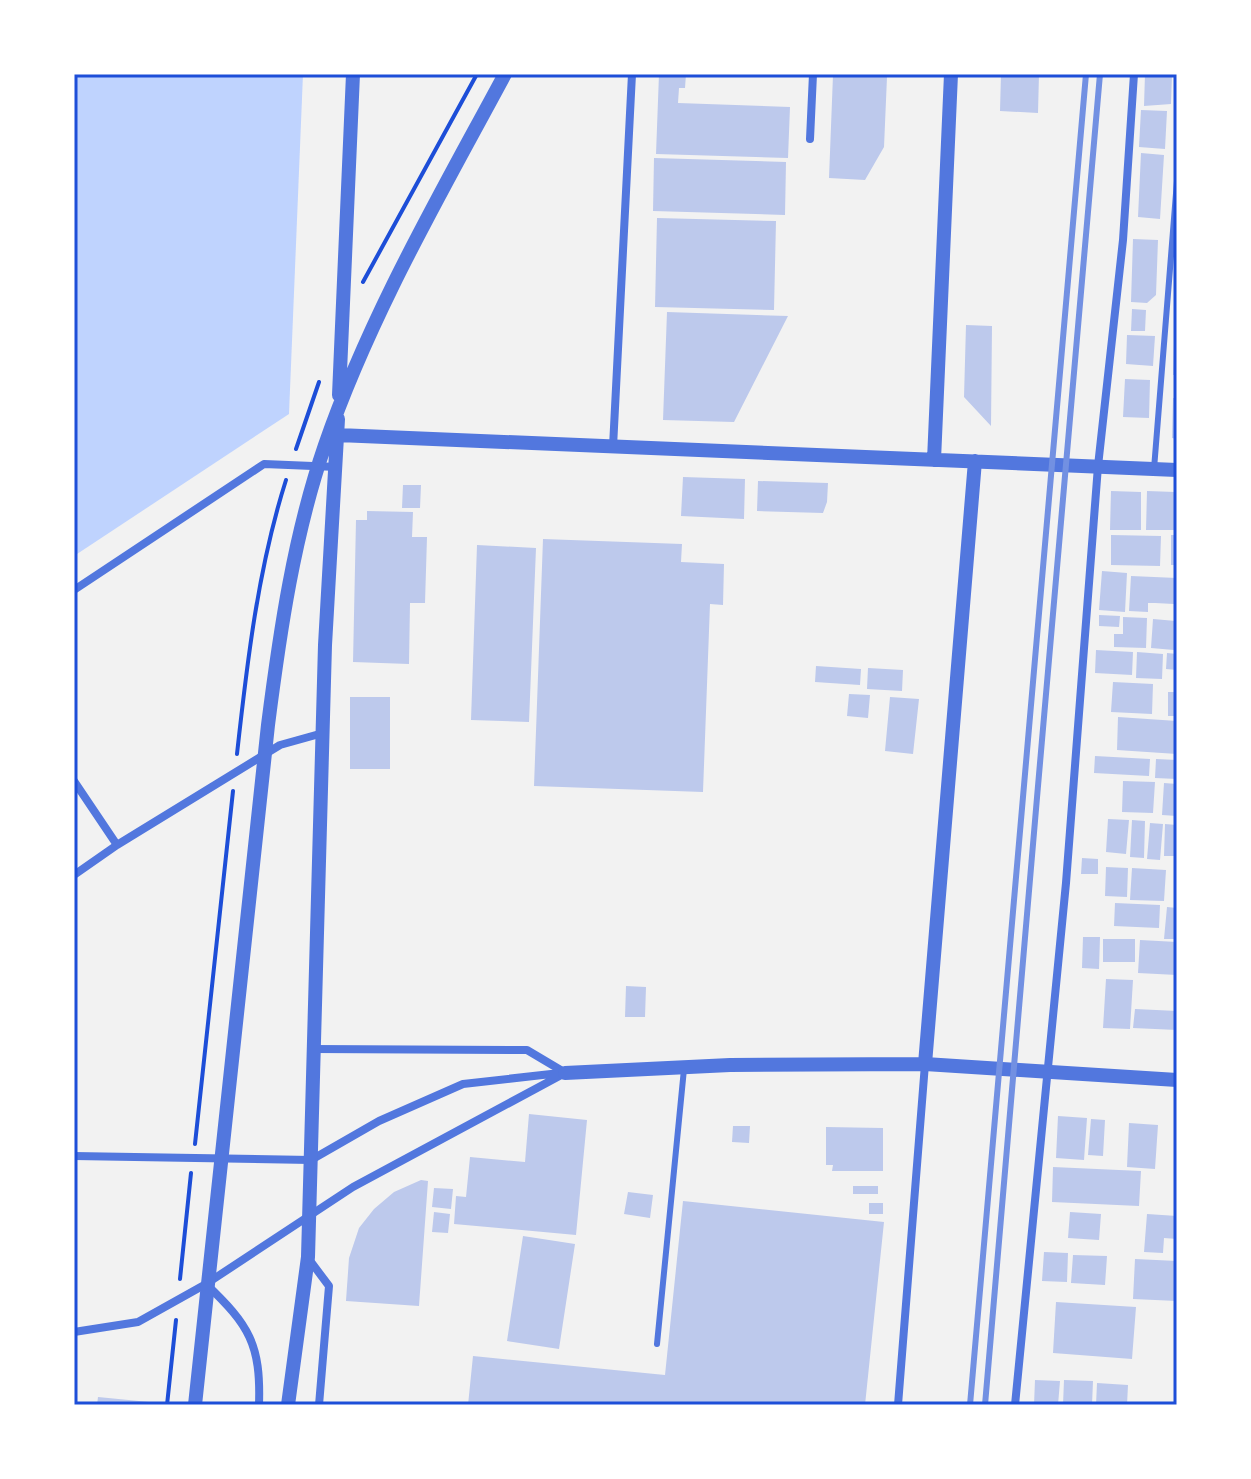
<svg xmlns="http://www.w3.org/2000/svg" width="1251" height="1479" viewBox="0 0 1251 1479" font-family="'Space Grotesk',sans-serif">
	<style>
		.water { fill: #bfd3fe }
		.building { fill: #bdc9ec }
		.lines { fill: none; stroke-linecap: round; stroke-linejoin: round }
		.path { stroke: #1d4ed8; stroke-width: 4 }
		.service { stroke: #5277de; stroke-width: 6 }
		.minor { stroke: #5277de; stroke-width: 8 }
		.tertiary { stroke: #5277de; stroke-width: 14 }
		.rail { stroke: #7290e2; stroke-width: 6 }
		.neatline { fill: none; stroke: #1d4ed8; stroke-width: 3 }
	</style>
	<rect width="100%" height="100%" fill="#f2f2f2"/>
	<path class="water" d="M74,74H303L289,414L74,556Z"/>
	<path class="building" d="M659,74H686L685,88H679L678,103L790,107L788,158L656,154Z
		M1001,74H1039L1038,113L1000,111Z
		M1145,74H1172L1171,104L1144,106Z
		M833,75L887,77L884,147L865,180L829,178Z
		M1141,110L1167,111L1165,149L1139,147Z
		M1141,153L1164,155L1160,219L1138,217Z
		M654,158L786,162L785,215L653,211Z
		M657,218L776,221L774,310L655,307Z
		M1133,239L1158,240L1156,295L1147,303L1131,302Z
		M1132,309L1146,310L1145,331H1131Z
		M667,312L788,316L734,422L663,420Z
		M966,325L992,326L991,426L964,397Z
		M1127,335L1155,336L1153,366L1126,364Z
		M1174,344H1177V375H1173Z
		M1125,379L1150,380L1149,418L1123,417Z
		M1173,398H1177V439L1172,438Z
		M683,477L745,479L744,519L681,516Z
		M758,481L828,483L827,502L823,513L757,511Z
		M403,485H421L420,508H402Z
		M1111,491L1141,492V530H1110Z
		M1147,491L1175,492L1174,530H1146Z
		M367,511L413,512L412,537H427L425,603H410L409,664L353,662L356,520H367Z
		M1111,535L1161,536L1160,566L1111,565Z
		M1171,535H1177V565H1171Z
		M543,539L682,544L681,562L724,564L723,605L710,604L703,792L534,786Z
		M477,545L536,548L529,722L471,720Z
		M1102,571L1127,573L1125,612L1099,610Z
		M1131,576L1177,578V612H1174V604L1155,603H1148V612L1129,611Z
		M1099,615L1120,616L1119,627L1099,626Z
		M1123,617L1147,618L1146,648L1114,647V634H1123Z
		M1153,619L1176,621L1174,650L1151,648Z
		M1096,650L1133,652L1132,675L1095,673Z
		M1137,652L1163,654L1162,679L1136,678Z
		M1167,653L1177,654V670L1166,669Z
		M816,666L861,669L860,685L815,682Z
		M868,668L903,670L902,691L867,689Z
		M1113,682L1153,684L1152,714L1111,712Z
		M1168,692H1177V716H1168Z
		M849,694L870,695L868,718L847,716Z
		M350,697H390V769H350Z
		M890,697L919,699L913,754L885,751Z
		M1118,717L1177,721V754L1117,750Z
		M1095,756L1150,759L1149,776L1094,773Z
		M1156,759L1177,760V779L1155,778Z
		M1123,781L1155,782L1153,813L1122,812Z
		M1164,783L1177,784V816L1162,815Z
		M1108,819L1129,820L1126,854L1106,852Z
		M1132,820L1145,821L1144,858L1130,857Z
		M1150,823L1163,824L1160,860L1147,859Z
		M1165,824L1177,825V856H1164Z
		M1082,858L1098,859V874H1081Z
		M1106,867L1128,868L1127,897L1105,896Z
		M1132,868L1166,870L1164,901L1130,900Z
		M1115,903L1160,905L1159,928L1114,926Z
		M1167,907L1177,908V939H1164Z
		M1083,937H1100L1099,969L1082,968Z
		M1103,939H1135V962H1103Z
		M1140,940L1177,942V975L1138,973Z
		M1106,979L1133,980L1130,1029L1103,1028Z
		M626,986L646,987L645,1017H625Z
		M1135,1009L1177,1011V1030L1133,1028Z
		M529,1114L587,1120L576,1235L454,1224L456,1196L466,1197L470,1157L525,1162Z
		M1058,1116L1087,1118L1084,1160L1056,1158Z
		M1091,1119L1105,1120L1103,1156L1088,1155Z
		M1129,1123L1158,1125L1155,1169L1127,1167Z
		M733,1126H750L749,1143L732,1142Z
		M826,1127L883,1128V1171H832L833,1165H826Z
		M1053,1167L1141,1171L1139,1206L1052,1202Z
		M421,1180L428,1181L419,1306L346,1301L349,1258L359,1228L374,1209L394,1192Z
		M853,1186H878V1194H853Z
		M434,1188L453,1189L451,1209L432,1207Z
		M628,1192L653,1195L650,1218L624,1214Z
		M683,1201L884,1222L865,1405H468L473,1356L665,1375Z
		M869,1203H883V1214H869Z
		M434,1212L450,1214L448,1233L432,1232Z
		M1070,1212L1101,1214L1099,1240L1068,1238Z
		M1147,1214L1177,1216V1239L1164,1238L1163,1253L1144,1252Z
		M523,1236L575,1244L559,1349L507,1341Z
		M1044,1252L1068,1253L1067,1282L1042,1281Z
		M1073,1255L1107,1256L1105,1285L1071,1283Z
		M1135,1259L1177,1261V1301L1133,1299Z
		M1056,1302L1136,1307L1132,1359L1053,1353Z
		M1035,1380L1060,1381L1058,1405H1034Z
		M1064,1380L1093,1381L1092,1405H1063Z
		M1097,1383L1128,1385L1127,1405H1096Z
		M98,1397L149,1402L148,1405H97Z"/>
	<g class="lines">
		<path class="path" d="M363,282L477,74
			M296,449L319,382
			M237,754C247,663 258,568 286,480
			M195,1144L233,791
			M180,1279L191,1173
			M167,1405L176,1320"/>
		<path class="service" d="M1154,469L1177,181
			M657,1344L684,1069"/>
		<path class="minor" d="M810,139L813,74
			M613,447L632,74
			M74,590L264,464L337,467
			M74,781L117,845
			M74,875L117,845L280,745L323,733
			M313,1049L527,1050L564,1072
			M74,1156L311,1160L379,1121L463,1084L560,1073
			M308,1258L329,1286L319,1405
			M206,1284C249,1325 261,1344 259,1405
			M74,1332L138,1322L206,1284L353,1187L565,1073
			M898,1405L925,1064
			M1015,1405L1066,883L1098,466L1123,240L1134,74"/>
		<path class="tertiary" d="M339,395L353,74
			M338,435L1177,470
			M934,460L951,74
			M925,1064L975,461
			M565,1073L730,1065L925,1064L1177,1080
			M195,1405L268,725C280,631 294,535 325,445C370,315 440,195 505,74
			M288,1405L308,1257L325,645L338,419"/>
		<path class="rail" d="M970,1405L1086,74
			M985,1405C1021,961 1063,518 1100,74"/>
	</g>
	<rect width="1251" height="1479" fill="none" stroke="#ffffff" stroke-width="152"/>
	<rect x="76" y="76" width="1099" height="1327" class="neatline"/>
</svg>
